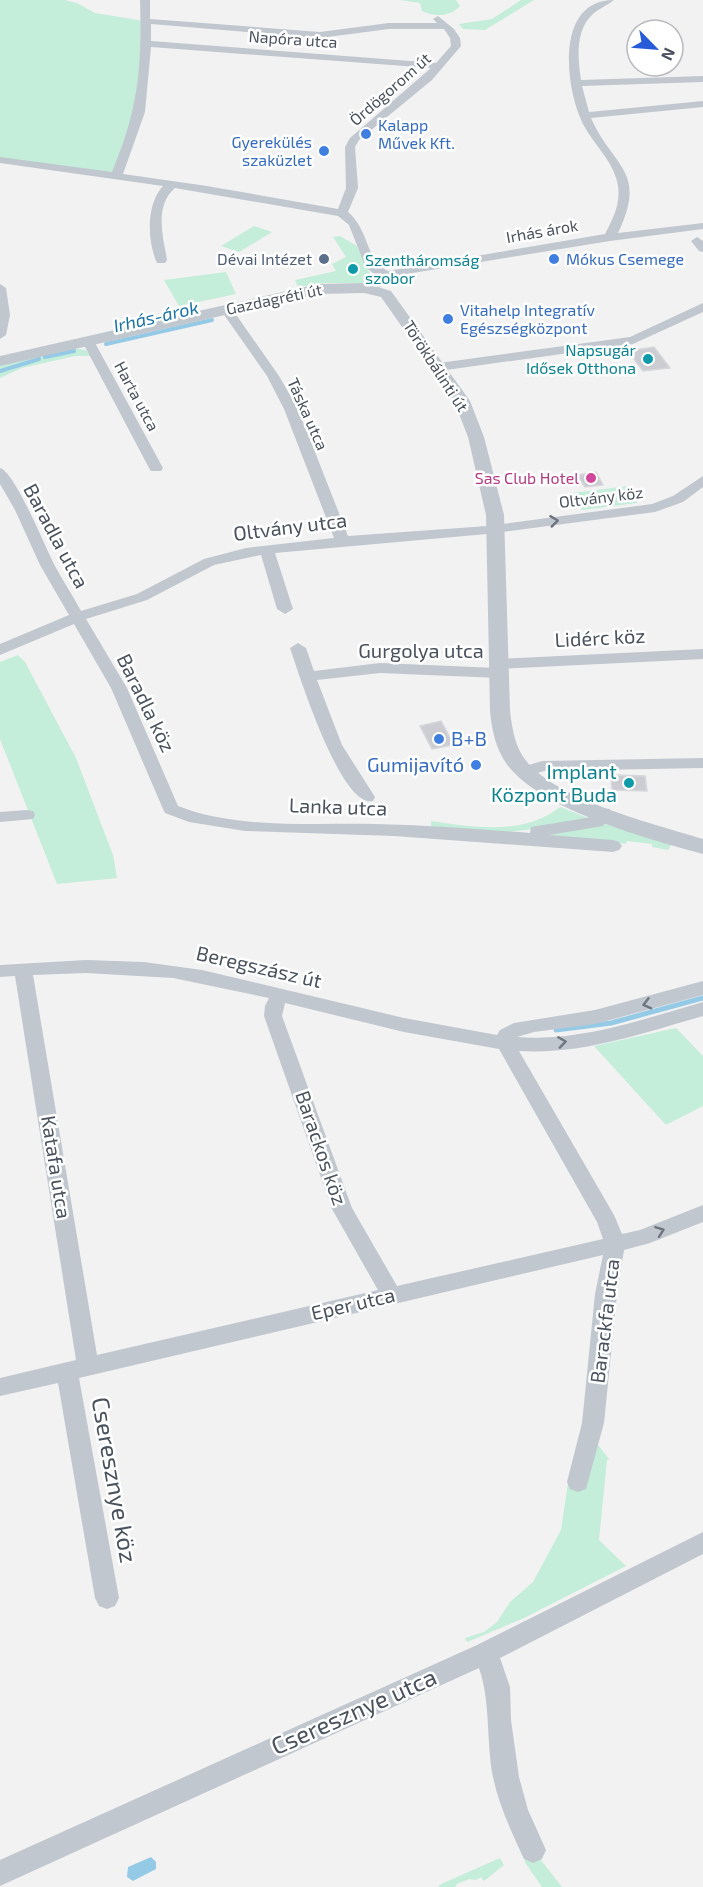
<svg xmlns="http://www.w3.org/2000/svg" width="703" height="1887" viewBox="0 0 703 1887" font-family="'Exo 2',sans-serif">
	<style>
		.green { fill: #c4edda }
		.water { fill: #95cae6 }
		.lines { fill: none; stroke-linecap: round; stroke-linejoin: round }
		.stream-far1 { stroke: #95cae6; stroke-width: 4 }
		.stream { stroke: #95cae6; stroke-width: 5 }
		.building { fill: #cccdd3; stroke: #d6d7dc; stroke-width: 1.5 }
		.minor { fill: #c0c7cf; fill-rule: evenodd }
		.tertiary { fill: #c0c7cf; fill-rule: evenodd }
		.oneway { stroke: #6d757f }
		.shop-dot { fill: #3f7fe0; stroke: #fff; stroke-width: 2 }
		.service-dot { fill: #5c6f8a; stroke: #fff; stroke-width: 2 }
		.culture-dot { fill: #0f9aa8; stroke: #fff; stroke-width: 2 }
		.hotel-dot { fill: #d1479c; stroke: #fff; stroke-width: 2 }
		.labels { text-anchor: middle; stroke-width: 5; stroke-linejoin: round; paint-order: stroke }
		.far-street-label { font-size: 16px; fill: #4a525d; stroke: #fff }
		.far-shop-label { font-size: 16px; fill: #366cbe; stroke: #fff; text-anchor: start }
		.far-service-label { font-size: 16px; fill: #4e5e75; stroke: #fff; text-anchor: end }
		.far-culture-label { font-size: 16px; fill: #0d838f; stroke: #fff; text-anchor: start }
		.far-hotel-label { font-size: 16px; fill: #b23c85; stroke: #fff; text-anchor: end }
		.far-water-label { font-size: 18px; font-style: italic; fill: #1872a3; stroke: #fff }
		.street-label { font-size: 20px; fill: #4a525d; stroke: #fff }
		.shop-label { font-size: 20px; fill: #366cbe; stroke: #fff; text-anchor: start }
		.culture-label { font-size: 20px; fill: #0d838f; stroke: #fff; text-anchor: end }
		.near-street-label { font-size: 24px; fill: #4a525d; stroke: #fff }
	</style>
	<rect width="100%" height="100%" fill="#f3f2f2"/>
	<path class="green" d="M0,0H65L77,3L95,13L144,21V84L116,176L0,160Z
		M400,0H456L460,6C450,17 435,17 422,11L420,3Z
		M521,0H534L485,30L463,29L459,24L492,19Z
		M254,226L272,232L239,252L221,246Z
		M340,236L357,246L372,278L363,283H325L298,287L295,280L336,271L332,264L346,257L333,237Z
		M226,272L236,294L179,306L164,280Z
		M70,348L86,350L91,356H75L22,368L0,378V365Z
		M628,486L637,503L582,510L573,493Z
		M18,655L25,662L76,758L113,855L117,878L57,884L0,739V662Z
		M560,807L591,819L581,823C541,827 466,842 431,826V821C473,827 524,836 560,807Z
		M605,824L671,845L668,850L652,847V844L627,841L626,844L597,839L533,835Z
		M676,1028L703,1056V1106L666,1125L594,1046Z
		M595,1441L609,1459L607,1460L599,1540L626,1566L524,1618L467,1642L465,1638L484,1632L497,1622L510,1602L533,1582L561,1530L568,1483Z
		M537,1855L562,1887H542L524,1861Z
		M500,1858L504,1865L484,1881L481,1877L476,1880L469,1879L457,1884L455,1887H439V1885Z"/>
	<path class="water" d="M151,1857L156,1862V1869L133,1881L127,1877L128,1867Z"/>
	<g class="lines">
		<path class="stream-far1" d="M106,344L212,320
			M45,357L74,351
			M0,371L39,359"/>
		<path class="stream" d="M556,1030L611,1023L703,998"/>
	</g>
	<path class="building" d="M654,347L670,368L643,371L628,351Z
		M596,472L603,485L585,487L577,475Z
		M441,721L454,745L432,749L420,726Z
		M611,775L645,776L647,791L612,790Z"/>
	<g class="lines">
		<path class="minor" d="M140,0H150V19L320,32L389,23H437L433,19L438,16L454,29L460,38L461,46L432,80L359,140L355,147L358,188L348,212C370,231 365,260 388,271L605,234C614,217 622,201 617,181C611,158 592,143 582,122C565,86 555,0 614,0C607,6 597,9 591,16C575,32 578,60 581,80L703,76V82L582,86L589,112L703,101V107L591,118C613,168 648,170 618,233L703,223V229L610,241L400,275L379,288L373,284L379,277L366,268L349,225L338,216L175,188C154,206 163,236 167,260L165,263H157C147,241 146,204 163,186L0,163V157L112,172C139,108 142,66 140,0ZM151,24L320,38L389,29H444L450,38L451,46L436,63L151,41ZM151,47L431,68L350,138L345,147L346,188L338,209L207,186L123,174L145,112Z
			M697,237L703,241V252L699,251L691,241Z
			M0,284L6,288L10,315L6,335L0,339Z
			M703,303V312L633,344L439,371L433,367L439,363L630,337Z
			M226,305L230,306L279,376L298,409L348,536L487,526L652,504L673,496L703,476V487L683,502L655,512L487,534L275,553L293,609L285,614L277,609L261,555L214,565L147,600L86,619L127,688L178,806C235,829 312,823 374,824C426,825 478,829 530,833L531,827L592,817C597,810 600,807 610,809L612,813L603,826L549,835L613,840L619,842L622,846L619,850L613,852L394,836L245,831L189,822L165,813L163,809L111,688L74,624L0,655V644L69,615L40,565L15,510L0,484V468C15,472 46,549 55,566C63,581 73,596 81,611L137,594L204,559L246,548L334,538L284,409L267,376L220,309Z
			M88,337L94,341L163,468L161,471H151L149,468L82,341Z
			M298,643L306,648L314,671L380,663L497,668L491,664L499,659L703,649V659L500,669L507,673L499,678L380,673L317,680L342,745L375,797L373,801C341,809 299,674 290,648Z
			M703,758V768L544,771L525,777L519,776L517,772L519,768L542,761Z
			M27,810L33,811L35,815L33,819L0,822V812Z
			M86,960L144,962L202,970L404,1018L497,1035L500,1030L514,1023L595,1010L703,981V995L595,1024L534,1032L517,1037C581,1042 643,1019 703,1002V1016C643,1033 582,1055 519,1051L614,1215L622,1234L640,1230L703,1205V1222L650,1243L624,1250L617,1294L604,1423L586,1489L578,1492L570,1489L567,1482L582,1423L595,1294L603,1255L79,1378L119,1598L115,1606L107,1609L99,1606L95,1598L58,1383L0,1396V1378L76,1360L15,976L0,977V965ZM86,973L173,978L269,998L265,1006L264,1016L332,1209L378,1290L97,1355L33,975ZM285,1003L404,1032L499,1049L597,1222L603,1239L397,1286L352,1208L282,1016Z
			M703,1532V1554L500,1658L510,1687L511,1720L519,1777L528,1810L546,1850L542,1859L533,1863L524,1859C512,1833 499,1806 493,1777C486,1741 491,1703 479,1668L0,1886V1860L477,1645Z"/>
		<path class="tertiary" d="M364,283L391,291L470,401L484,437L504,515L510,711C512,726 514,742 522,755C549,799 655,824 703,839V854C648,839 545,811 509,767C496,751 492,731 490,711L486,515L468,437L454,401L381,297L364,293L318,294L0,366V356L318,284Z"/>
	</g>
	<defs><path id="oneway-chevron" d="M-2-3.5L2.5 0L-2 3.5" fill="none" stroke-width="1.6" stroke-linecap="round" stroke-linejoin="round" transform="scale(1.5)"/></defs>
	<g class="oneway">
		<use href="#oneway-chevron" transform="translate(554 521) rotate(-7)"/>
		<use href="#oneway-chevron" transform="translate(647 1004) rotate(165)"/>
		<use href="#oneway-chevron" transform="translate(562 1042) rotate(-8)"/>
		<use href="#oneway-chevron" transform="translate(660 1231) rotate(-20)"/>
	</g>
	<g class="shop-dot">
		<circle cx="366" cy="134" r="6"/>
		<circle cx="324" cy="151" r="6"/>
		<circle cx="554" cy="259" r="6"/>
		<circle cx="448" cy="319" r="6"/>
		<circle cx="439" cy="739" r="6"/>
		<circle cx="476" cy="765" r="6"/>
	</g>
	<circle class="service-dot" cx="324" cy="259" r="6"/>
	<g class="culture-dot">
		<circle cx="353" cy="269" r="6"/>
		<circle cx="648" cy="359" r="6"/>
		<circle cx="629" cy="783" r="6"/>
	</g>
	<circle class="hotel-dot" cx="591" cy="478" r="6"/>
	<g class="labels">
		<g class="far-street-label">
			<text transform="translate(293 39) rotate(4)" y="6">Napóra utca</text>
			<text transform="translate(390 89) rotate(-41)" y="6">Ördögorom út</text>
			<text transform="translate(542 231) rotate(-10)" y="6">Irhás árok</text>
			<text transform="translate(274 299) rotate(-12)" y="6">Gazdagréti út</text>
			<text transform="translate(436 366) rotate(57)" y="6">Törökbálinti út</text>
			<text transform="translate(137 396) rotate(62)" y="6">Harta utca</text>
			<text transform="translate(308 414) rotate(66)" y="6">Táska utca</text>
			<text transform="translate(601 497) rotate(-7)" y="6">Oltvány köz</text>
		</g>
		<g class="far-shop-label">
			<text x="378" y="131">Kalapp<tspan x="378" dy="18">Művek Kft.</tspan></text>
			<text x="312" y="148" text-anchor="end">Gyerekülés<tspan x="312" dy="18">szaküzlet</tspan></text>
			<text x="566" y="265">Mókus Csemege</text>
			<text x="460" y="316">Vitahelp Integratív<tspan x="460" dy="18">Egészségközpont</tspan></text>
		</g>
		<g class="far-service-label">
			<text x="312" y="265">Dévai Intézet</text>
		</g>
		<g class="far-culture-label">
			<text x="365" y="266">Szentháromság<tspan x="365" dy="18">szobor</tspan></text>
			<text x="636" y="356" text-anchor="end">Napsugár<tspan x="636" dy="18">Idősek Otthona</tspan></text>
		</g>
		<g class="far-hotel-label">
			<text x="579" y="484">Sas Club Hotel</text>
		</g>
		<g class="far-water-label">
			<text transform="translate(156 317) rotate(-13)" y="6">Irhás-árok</text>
		</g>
		<g class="street-label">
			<text transform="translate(290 527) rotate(-7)" y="7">Oltvány utca</text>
			<text transform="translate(56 536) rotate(62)" y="7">Baradla utca</text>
			<text transform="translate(600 638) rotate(-3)" y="7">Lidérc köz</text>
			<text x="421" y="658">Gurgolya utca</text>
			<text transform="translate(146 703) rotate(64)" y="7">Baradla köz</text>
			<text transform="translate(338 807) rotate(2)" y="7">Lanka utca</text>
			<text transform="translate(259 967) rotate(13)" y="7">Beregszász út</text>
			<text transform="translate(321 1148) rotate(71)" y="7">Barackos köz</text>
			<text transform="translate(56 1167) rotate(81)" y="7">Katafa utca</text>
			<text transform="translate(353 1304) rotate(-13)" y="7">Eper utca</text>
			<text transform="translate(605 1321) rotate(-83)" y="7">Barackfa utca</text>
		</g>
		<g class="shop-label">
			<text x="451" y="746">B+B</text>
			<text x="464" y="772" text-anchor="end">Gumijavító</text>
		</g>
		<g class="culture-label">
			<text x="617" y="779">Implant<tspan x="617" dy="23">Központ Buda</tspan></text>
		</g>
		<g class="near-street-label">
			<text transform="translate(114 1480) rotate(80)" y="8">Cseresznye köz</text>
			<text transform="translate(354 1712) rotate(-24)" y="8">Cseresznye utca</text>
		</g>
	</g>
	<g transform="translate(655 48) rotate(115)"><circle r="28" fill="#ffffff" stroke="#b7babe" stroke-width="1.5"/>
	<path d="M0-4.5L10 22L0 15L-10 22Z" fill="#285bd7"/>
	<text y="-9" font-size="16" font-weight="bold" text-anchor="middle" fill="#4a525d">N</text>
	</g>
</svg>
